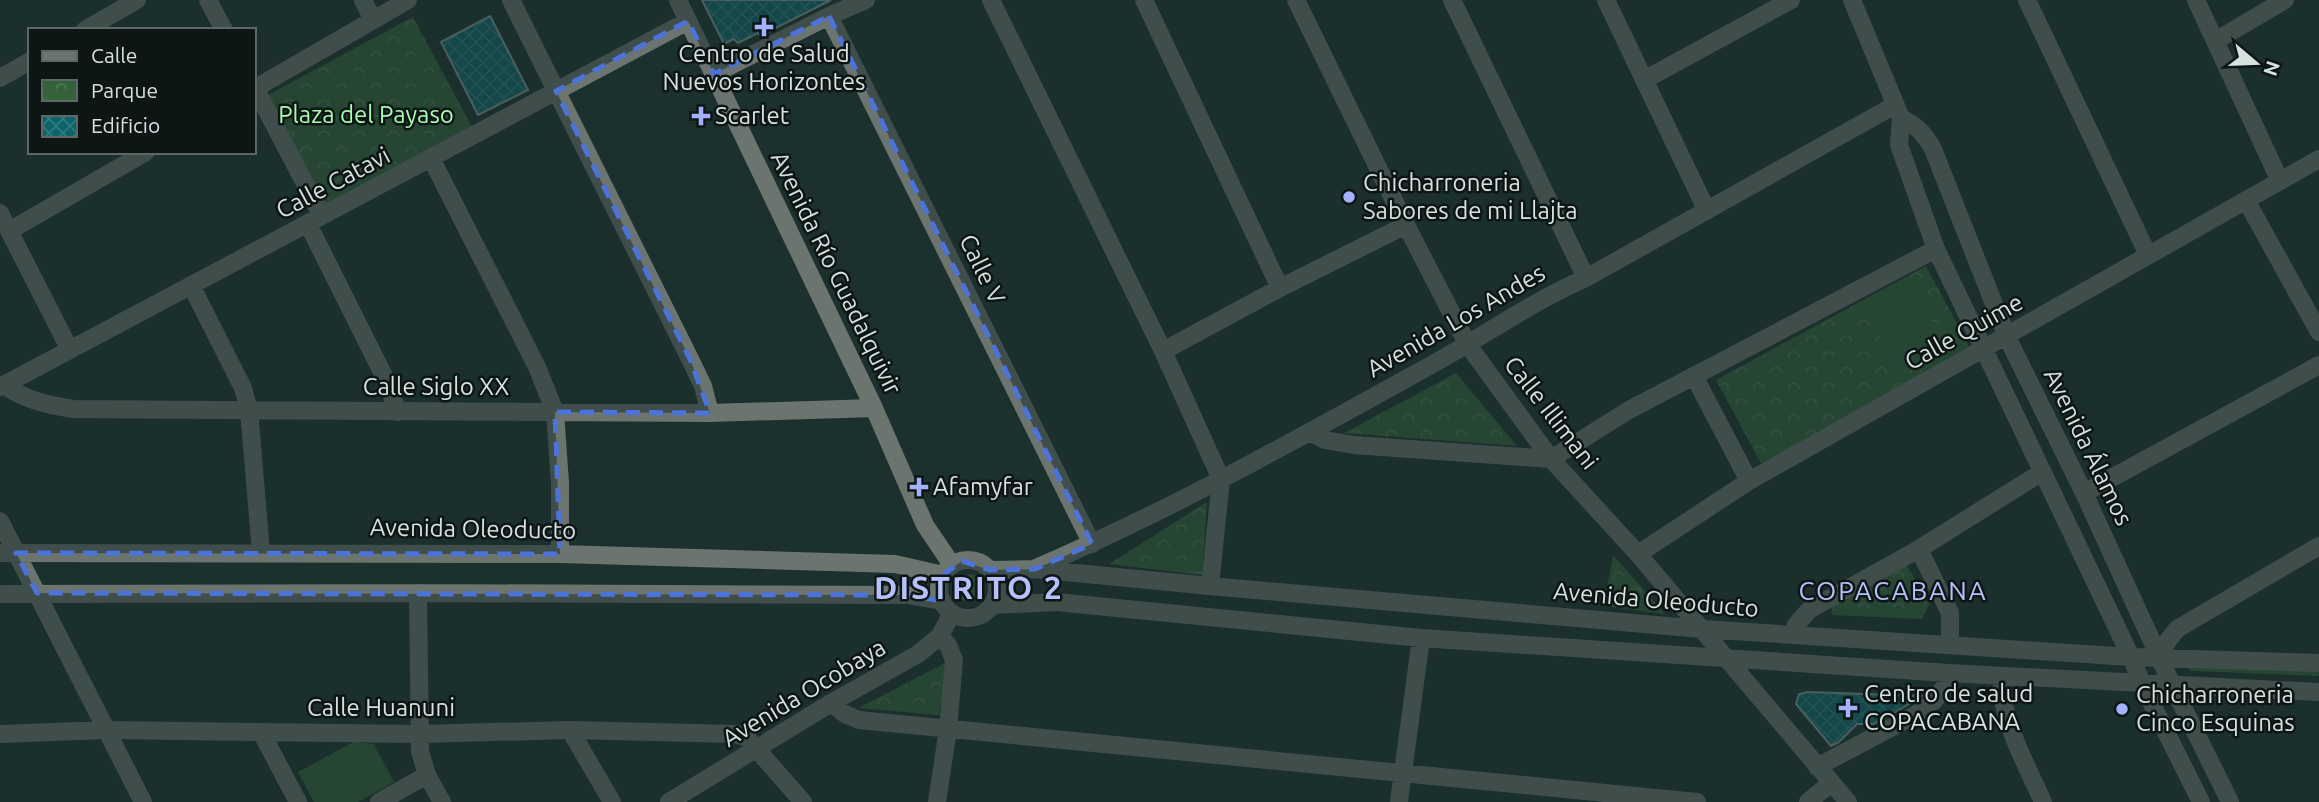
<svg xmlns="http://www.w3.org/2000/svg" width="2319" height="802" viewBox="0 0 2319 802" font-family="Ubuntu,sans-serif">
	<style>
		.grass { fill: url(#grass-dots) }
		.park { fill: url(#park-crowns) }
		.pitch { fill: #35613b }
		.building { fill: url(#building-cross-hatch); stroke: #82999b; stroke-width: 2 }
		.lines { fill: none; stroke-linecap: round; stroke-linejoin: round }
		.minor { stroke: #6c7470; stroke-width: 18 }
		.marked { fill: none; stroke: #4b73da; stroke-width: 5; stroke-dasharray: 14 9; stroke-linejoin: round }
		.poi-dot { fill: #a4b2fc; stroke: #0d1615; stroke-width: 2.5 }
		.labels { text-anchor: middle; stroke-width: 5; stroke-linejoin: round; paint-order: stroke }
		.poi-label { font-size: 24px; fill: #d5e1df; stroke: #0d1615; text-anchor: start }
		.park-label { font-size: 24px; fill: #a9f9b2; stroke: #0d1615 }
		.street-label { font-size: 24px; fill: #d5e1df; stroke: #0d1615 }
		.neighbourhood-label { font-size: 26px; letter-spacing: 2px; fill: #b6c1f9; stroke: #0d1615 }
		.district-label { font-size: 32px; font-weight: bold; letter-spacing: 2px; fill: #b6c1f9; stroke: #0d1615 }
	</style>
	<defs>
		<pattern id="grass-dots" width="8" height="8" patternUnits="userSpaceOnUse" patternTransform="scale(1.75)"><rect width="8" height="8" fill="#35613b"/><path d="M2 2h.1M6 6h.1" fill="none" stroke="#517757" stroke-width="1.8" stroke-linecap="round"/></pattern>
		<pattern id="park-crowns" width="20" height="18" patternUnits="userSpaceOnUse" patternTransform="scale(1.75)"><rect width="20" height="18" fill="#35613b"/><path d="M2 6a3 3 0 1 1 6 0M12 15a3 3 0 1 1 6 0" fill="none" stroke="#517757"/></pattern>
		<pattern id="building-cross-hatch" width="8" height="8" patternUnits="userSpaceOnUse" patternTransform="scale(1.75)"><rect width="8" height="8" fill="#0c646a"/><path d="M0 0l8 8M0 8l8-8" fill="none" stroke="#2e7a7f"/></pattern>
	</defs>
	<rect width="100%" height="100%" fill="#1c302d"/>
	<path class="grass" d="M956 588a14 14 0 1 1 28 0a14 14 0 1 1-28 0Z
		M2187,666L2319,667V676L2190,671Z"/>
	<path class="park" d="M413,17L473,129L326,210L268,95Z
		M1926,266L1969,346L1762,465L1716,380Z
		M1456,373L1517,446L1344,433Z
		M1207,502L1202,575L1109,564Z
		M1613,555L1665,614L1604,606Z
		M1904,561L1930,603L1922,619L1833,615L1831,613L1833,606Z
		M949,661L939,715L858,708Z"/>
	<path class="pitch" d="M1911,280L1946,353L1899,376L1864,303Z
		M354,742L374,744L394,782L358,802H314L298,772Z"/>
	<path class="building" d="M702,0H831L760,36L758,33L738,43L734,39L724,44Z
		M490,16L528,90L478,115L441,42Z
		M1808,692L1922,696L1894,713H1887L1885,718L1873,724H1857L1839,742L1831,746L1796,704L1799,694Z"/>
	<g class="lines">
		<path class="minor" d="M208,0L224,30
			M363,0L373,20
			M511,0L690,359L703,386L710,413
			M678,0L874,408L925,525L952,565
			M991,0L1163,351L1221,479L1210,586
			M1144,0L1280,288
			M1296,0L1406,225L1468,345L1551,459L1638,554L1848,802
			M1452,0L1586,278
			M1606,0L1707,211
			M1852,0L1901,118L1899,145L1936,249L2131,657L2142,684L2201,802
			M2027,0L2148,255
			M2196,0L2280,181
			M829,16L1092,544
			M85,30L137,0
			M2215,41L2285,0
			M714,74L829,16L866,0
			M0,78L30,61
			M1644,80L1791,0
			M254,86L322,216
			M254,89L408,0
			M1901,118C1917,126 1924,133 1933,149L2007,337L2084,493L2172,685L2230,802
			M431,158L537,367L555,412L560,483V554
			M2246,200L2319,332
			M0,213L70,350
			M308,224L387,382L398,412
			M9,231L146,152
			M191,285L243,388L249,410L261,552
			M1163,351L1280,288L1406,225
			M1694,376L1749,481
			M3,385C26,400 47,405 73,409L710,413L874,408
			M0,387L688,21
			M1310,432L1325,440L1354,445L1551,459L1629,410L1936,249
			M2084,493L2319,365
			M0,521L143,802
			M1919,549L1950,613V644
			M0,553L560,554L895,564L943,575
			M1638,554L1749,481L2319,159
			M939 589a29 29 0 1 1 58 0a29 29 0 1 1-58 0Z
			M1036,568C1173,509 1303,436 1433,364C1484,336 1533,301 1586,278L1895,105
			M990,570L1035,569L1210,586L1702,629L2131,657L2319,663
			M418,593L420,751L427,775L442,802
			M0,594L418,593L907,595L942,601
			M993,605L1056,602L1421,638L1948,673L2319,692
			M1794,635L1796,625L1809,610L1919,549L2042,472
			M2160,658L2167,642L2177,629L2319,546
			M2001,676C2001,722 2025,761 2043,802
			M831,703L845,714L859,720L1697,802
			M570,730L612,802
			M261,732L298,802
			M0,734L106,730L419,734L570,730L735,734L746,737L803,802
			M1817,767L1915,715L1934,701L1947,683L1948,673
			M379,802L427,775
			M669,802L831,703L918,654L940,636L952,613
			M937,802L948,729L954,660L948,645L940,636
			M1399,802L1421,638
			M1808,802L1831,783"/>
	</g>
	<path d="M0 0H2319V802H0ZM829,16L1092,544L1035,569L990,570L962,561L943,575L942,601L907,595L37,593L16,553L560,554L555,412L710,413L690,359L556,91L688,21L714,74Z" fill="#1c302d" fill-opacity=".55" fill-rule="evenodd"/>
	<path class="marked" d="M829,16L1092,544L1035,569L990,570L962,561L943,575L942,601L907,595L37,593L16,553L560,554L555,412L710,413L690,359L556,91L688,21L714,74Z"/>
	<g class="poi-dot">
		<path d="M760.5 16.5h7v7h7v7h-7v7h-7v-7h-7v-7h7z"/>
		<path d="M697.5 105.5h7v7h7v7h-7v7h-7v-7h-7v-7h7z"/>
		<circle cx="1349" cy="197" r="7"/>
		<path d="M915.5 476.5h7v7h7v7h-7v7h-7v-7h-7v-7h7z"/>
		<path d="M1844.5 697.5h7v7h7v7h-7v7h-7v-7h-7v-7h7z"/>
		<circle cx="2122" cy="709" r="7"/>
	</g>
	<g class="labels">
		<g class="poi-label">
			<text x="764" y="62" text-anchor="middle">Centro de Salud<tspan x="764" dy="28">Nuevos Horizontes</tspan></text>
			<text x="715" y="124">Scarlet</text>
			<text x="1363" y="191">Chicharroneria<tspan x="1363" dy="28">Sabores de mi Llajta</tspan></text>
			<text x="933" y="495">Afamyfar</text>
			<text x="1864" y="702">Centro de salud<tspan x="1864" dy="28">COPACABANA</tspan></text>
			<text x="2136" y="703">Chicharroneria<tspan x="2136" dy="28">Cinco Esquinas</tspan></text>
		</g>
		<g class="park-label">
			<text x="366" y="123">Plaza del Payaso</text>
		</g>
		<g class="street-label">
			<text transform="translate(333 183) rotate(-28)" y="8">Calle Catavi</text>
			<text transform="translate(982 269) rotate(64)" y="8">Calle V</text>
			<text transform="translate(836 273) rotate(64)" y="8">Avenida Río Guadalquivir</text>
			<text transform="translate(1456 321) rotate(-30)" y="8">Avenida Los Andes</text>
			<text transform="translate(1964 332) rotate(-29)" y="8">Calle Quime</text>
			<text x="436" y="395">Calle Siglo XX</text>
			<text transform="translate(1551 413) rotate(52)" y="8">Calle Illimani</text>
			<text transform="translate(2088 447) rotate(64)" y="8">Avenida Álamos</text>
			<text transform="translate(473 529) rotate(1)" y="8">Avenida Oleoducto</text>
			<text transform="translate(1656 600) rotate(5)" y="8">Avenida Oleoducto</text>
			<text transform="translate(804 693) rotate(-31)" y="8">Avenida Ocobaya</text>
			<text x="381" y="716">Calle Huanuni</text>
		</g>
		<g class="neighbourhood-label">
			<text x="1893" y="600">COPACABANA</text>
		</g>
		<g class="district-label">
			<text x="969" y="599">DISTRITO 2</text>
		</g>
	</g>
	<rect x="28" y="28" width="228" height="126" fill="#0d1615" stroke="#5d6766" stroke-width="2"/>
	<rect x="42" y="51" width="35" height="10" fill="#6c7470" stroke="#5d6766" stroke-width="2"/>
	<text x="91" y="63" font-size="21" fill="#d5e1df">Calle</text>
	<rect x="42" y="80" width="35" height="21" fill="url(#park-crowns)" stroke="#5d6766" stroke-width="2"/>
	<text x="91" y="98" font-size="21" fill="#d5e1df">Parque</text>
	<rect x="42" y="116" width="35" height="21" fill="url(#building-cross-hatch)" stroke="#5d6766" stroke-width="2"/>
	<text x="91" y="133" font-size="21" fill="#d5e1df">Edificio</text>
	<g transform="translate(2256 63) rotate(109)" stroke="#0d1615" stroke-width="5" paint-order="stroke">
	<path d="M0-5L12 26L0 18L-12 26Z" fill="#d5e1df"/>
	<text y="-10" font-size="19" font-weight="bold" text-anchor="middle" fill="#d5e1df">N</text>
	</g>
</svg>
